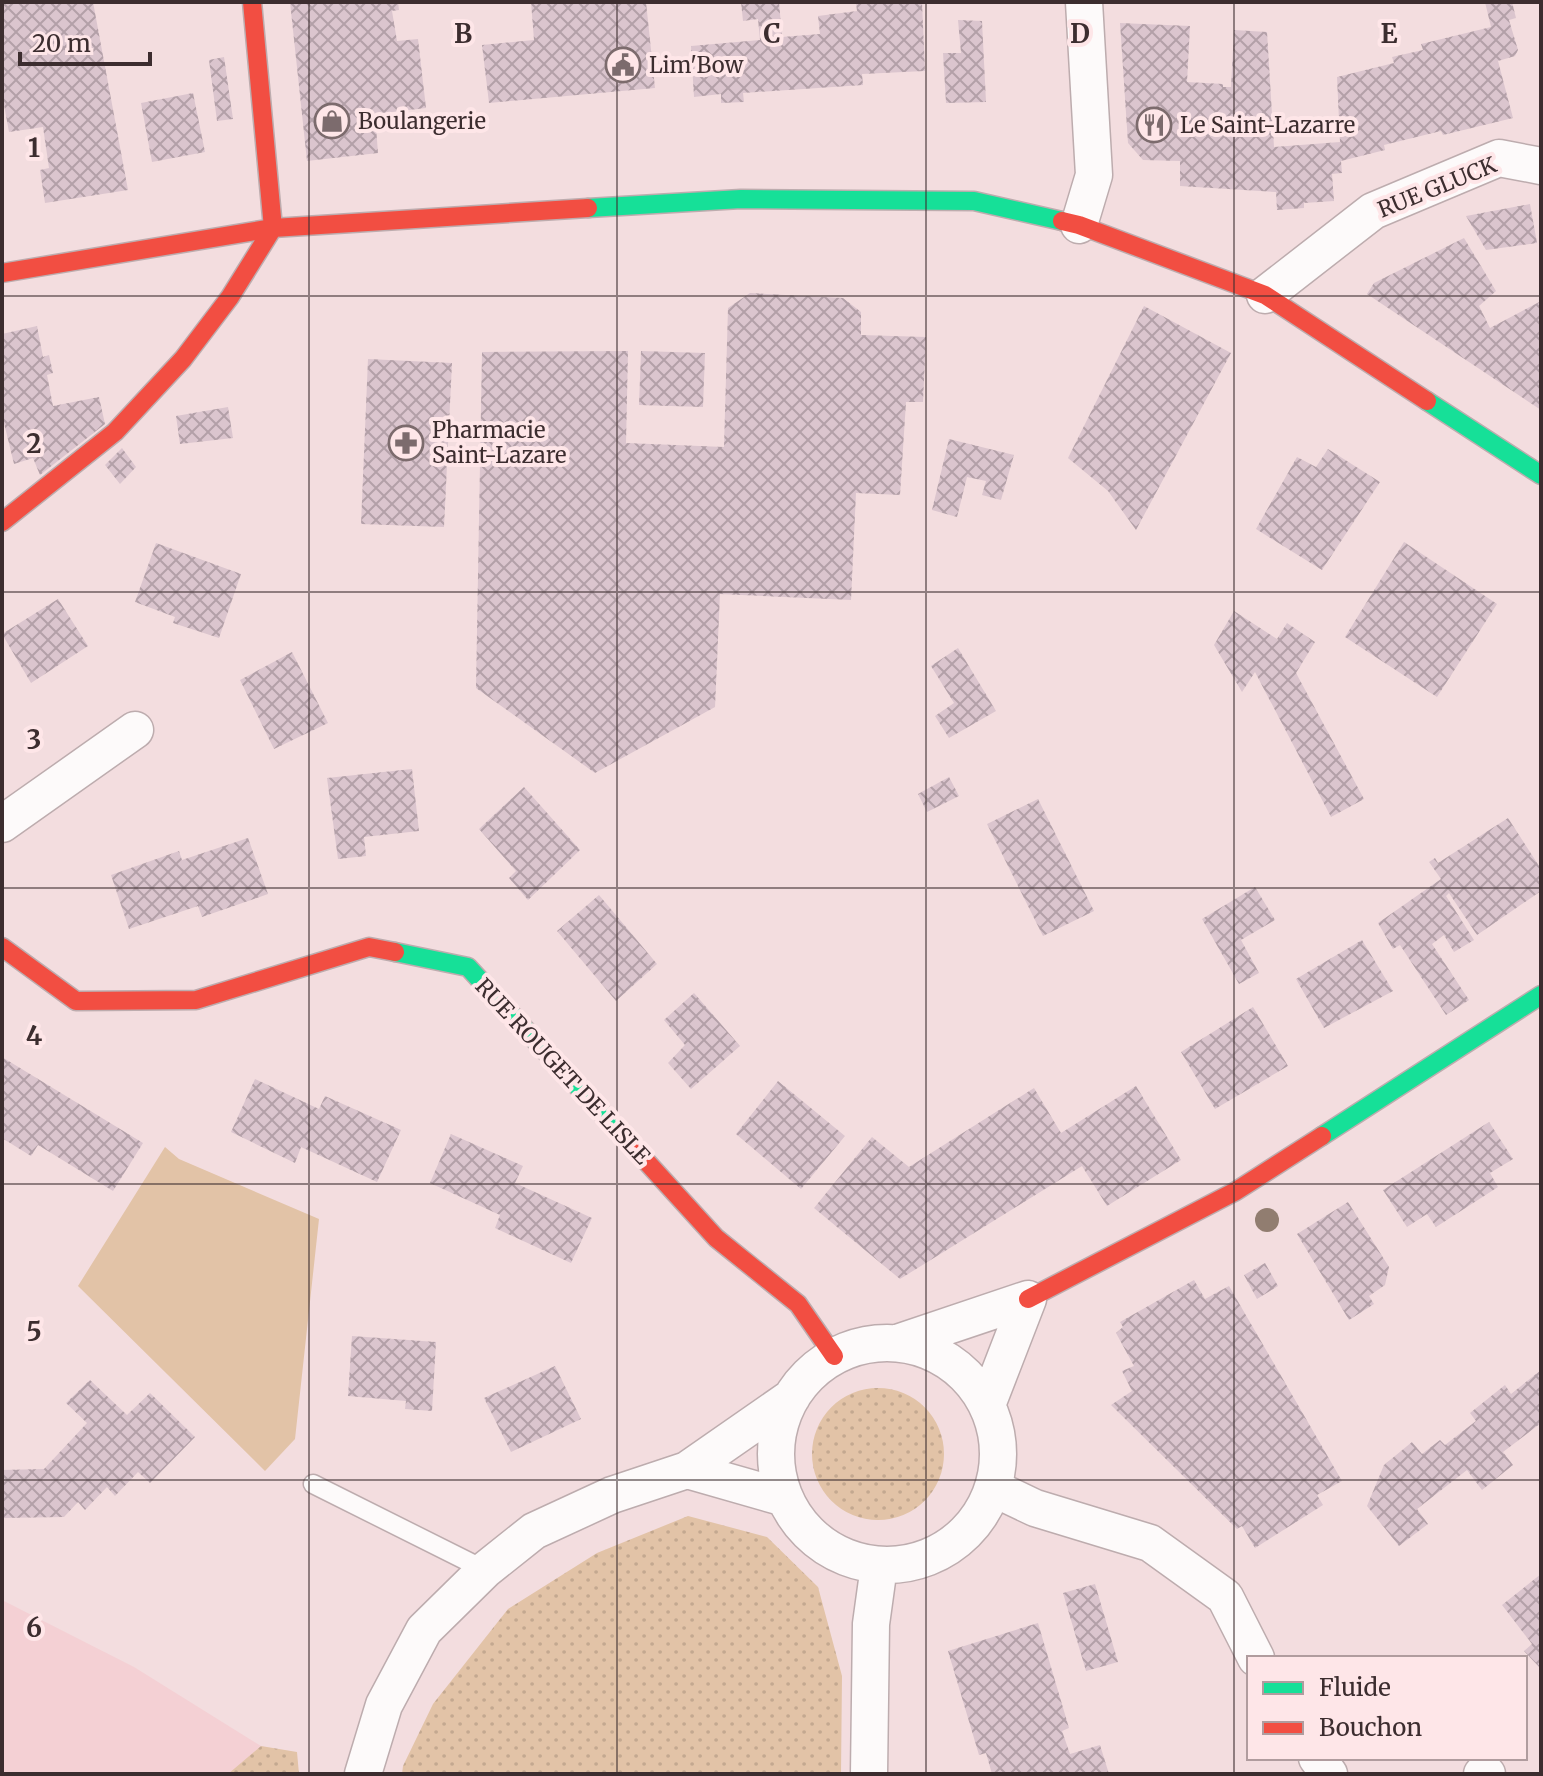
<svg xmlns="http://www.w3.org/2000/svg" width="1543" height="1776" viewBox="0 0 1543 1776" font-family="Merriweather,serif">
	<style>
		.built { fill: #f4d0d4 }
		.grass { fill: url(#grass-dots) }
		.park { fill: #e2c3a7 }
		.building { fill: url(#building-cross-hatch) }
		.lines { fill: none; stroke-linecap: round; stroke-linejoin: round }
		.lane-casing { stroke: #bdacae; stroke-width: 21 }
		.street-casing { stroke: #bdacae; stroke-width: 39 }
		.fast-casing { stroke: #bdacae; stroke-width: 21 }
		.jam-casing { stroke: #bdacae; stroke-width: 21 }
		.lane { stroke: #fdfafa; stroke-width: 18 }
		.street { stroke: #fdfafa; stroke-width: 36 }
		.fast { stroke: #16e098; stroke-width: 18 }
		.jam { stroke: #f24e42; stroke-width: 18 }
		.tree { fill: #917d70 }
		.grid { fill: none; stroke: #3c2d2f; stroke-width: 2; stroke-opacity: 0.55 }
		.labels { text-anchor: middle; stroke-width: 8; stroke-linejoin: round; paint-order: stroke }
		.poi-label { font-size: 22px; fill: #3c2d2f; stroke: #fee6e8; text-anchor: start }
		.street-label { font-size: 22px; fill: #3c2d2f; stroke: #fee6e8 }
		.grid-label { font-size: 26px; text-anchor: middle; font-weight: bold; fill: #3c2d2f; stroke: #fee6e8; stroke-width: 8; stroke-linejoin: round; paint-order: stroke }
	</style>
	<defs>
		<pattern id="grass-dots" width="8" height="8" patternUnits="userSpaceOnUse" patternTransform="scale(2)"><rect width="8" height="8" fill="#e2c3a7"/><path d="M2 2h.1M6 6h.1" fill="none" stroke="#c3a890" stroke-width="1.8" stroke-linecap="round"/></pattern>
		<pattern id="building-cross-hatch" width="8" height="8" patternUnits="userSpaceOnUse" patternTransform="scale(2)"><rect width="8" height="8" fill="#dbc5ce"/><path d="M0 0l8 8M0 8l8-8" fill="none" stroke="#b3a0a8"/></pattern>
	</defs>
	<rect width="100%" height="100%" fill="#f3dddf"/>
	<path class="built" d="M2,1600L134,1667L261,1746L230,1774H2Z"/>
	<path class="grass" d="M812 1454a66 66 0 1 1 132 0a66 66 0 1 1-132 0Z
		M688,1516L767,1537L818,1587L842,1676L841,1774H402L403,1766L433,1704L508,1609L597,1553Z
		M261,1746L297,1752L299,1774H228Z"/>
	<path class="park" d="M165,1147L179,1159L319,1219L295,1439L265,1471L78,1286Z"/>
	<path class="building" d="M2,2H93L128,190L45,203L40,170L49,168L43,127L9,132L2,94Z
		M290,2H398L399,10L392,11L397,41L418,39L426,108L375,114L378,153L307,161Z
		M531,2H646L655,88L489,103L482,45L534,40Z
		M741,2H779L782,37L820,34L818,16L857,11L856,3L922,2L925,71L862,74L863,85L743,93L744,102L721,103V94L694,97L691,46L760,40L758,19L743,21Z
		M1485,2H1512L1516,18L1509,20L1518,50L1515,56L1498,61L1513,118L1443,135L1441,131L1384,145L1385,150L1341,161L1342,173L1332,174L1334,201L1304,203V208L1277,210L1276,192L1180,186V161L1143,160L1128,143L1120,23L1190,26L1187,82L1223,84V87H1231L1234,30L1267,32L1274,147L1340,142L1337,77L1394,63L1392,57L1423,50L1421,44L1491,27Z
		M958,20L982,21L986,102L946,103L943,53H961Z
		M224,57L233,119L217,121L209,60Z
		M193,93L205,152L152,162L141,103Z
		M1530,204L1537,243L1486,250L1466,216Z
		M1464,238L1496,291L1479,306L1490,328L1541,301V410L1367,294L1374,283Z
		M750,293L843,298L861,312V335L926,337L923,402H906L900,495L856,493L851,600L720,594L715,707L595,773L476,688L482,352L628,351L626,443L724,447L728,308Z
		M1144,306L1231,353L1136,530L1108,491L1068,458Z
		M37,326L43,357L49,355L53,373L47,375L53,406L99,397L105,424L40,475L33,458L14,464L2,415V334Z
		M641,351L705,353L703,407L639,405Z
		M368,359L452,363L444,527L361,524Z
		M228,407L233,438L180,444L176,416Z
		M949,439L1014,455L1001,500L982,495L986,481L967,477L957,517L932,510Z
		M122,448L136,467L120,484L105,465Z
		M1328,449L1380,482L1322,570L1256,529L1297,457L1316,467Z
		M1404,542L1497,604L1437,697L1345,637Z
		M156,543L241,574L219,638L173,623L175,617L135,602Z
		M58,599L88,646L31,683L2,634Z
		M1234,611L1277,639L1287,623L1315,642L1296,673L1364,799L1331,817L1255,672L1242,692L1214,645Z
		M958,648L996,711L949,738L935,716L954,703L931,666Z
		M292,652L328,723L274,749L240,680Z
		M412,769L419,831L364,837L366,856L338,859L327,778Z
		M949,777L959,796L927,812L918,794Z
		M524,787L580,850L528,900L509,878L516,871L479,829Z
		M1038,799L1094,911L1043,936L987,824Z
		M1508,818L1541,869V891L1477,935L1449,893L1446,896L1474,940L1454,952L1444,935L1432,944L1469,1000L1446,1015L1400,945L1393,949L1378,923L1441,879L1429,862L1435,858L1438,863Z
		M248,838L268,894L202,917L198,906L129,929L111,875L179,851L182,860Z
		M1255,887L1275,920L1241,940L1259,973L1239,984L1202,919Z
		M599,895L657,964L616,1001L557,931Z
		M1362,940L1393,991L1324,1028L1296,979Z
		M694,993L740,1046L691,1089L668,1063L685,1045L664,1020Z
		M1253,1007L1288,1066L1215,1109L1181,1052Z
		M2,1057L143,1143L113,1191L38,1145L31,1156L2,1138Z
		M255,1079L319,1109L325,1096L401,1130L377,1182L301,1147L295,1163L231,1132Z
		M778,1081L845,1136L801,1189L736,1134Z
		M1136,1086L1181,1160L1107,1206L1082,1166L900,1279L814,1208L872,1137L909,1167L1034,1088L1061,1133Z
		M1489,1122L1513,1159L1490,1173L1498,1187L1436,1227L1427,1214L1407,1227L1383,1190Z
		M451,1134L523,1166L515,1183L592,1218L571,1263L495,1228L500,1215L430,1183Z
		M1348,1202L1389,1267L1385,1285L1369,1296L1374,1304L1349,1320L1297,1234Z
		M1265,1263L1278,1286L1257,1299L1244,1275Z
		M1194,1280L1205,1299L1229,1286L1342,1481L1317,1495L1323,1505L1255,1548L1242,1526L1237,1529L1111,1405L1132,1391L1122,1371L1134,1366L1116,1333L1123,1327L1120,1322Z
		M352,1336L436,1342L432,1411L405,1409L406,1401L348,1396Z
		M555,1366L581,1419L511,1452L484,1398Z
		M1541,1370V1423L1503,1452L1513,1465L1482,1490L1467,1470L1417,1509L1428,1524L1399,1546L1367,1506L1384,1465L1412,1442L1422,1454L1440,1440L1445,1445L1476,1421L1470,1413L1505,1385L1511,1394Z
		M90,1380L127,1415L150,1393L195,1437L150,1483L138,1472L115,1496L107,1487L85,1510L78,1502L64,1517L3,1518L2,1470L44,1469L87,1423L66,1403Z
		M1541,1574V1669L1524,1651L1532,1644L1502,1605Z
		M1095,1584L1118,1662L1086,1671L1063,1593Z
		M1038,1623L1069,1728L1062,1731L1070,1754L1100,1745L1109,1774H992L986,1753L979,1755L948,1651Z"/>
	<g class="lines">
		<g class="lane-casing">
			<path id="lane" d="M313,1484L485,1570"/>
		</g>
		<g class="street-casing">
			<path id="street" d="M1079,225L1094,175L1084,2
				M1265,295L1373,211L1499,158L1541,166
				M2,824L135,730
				M897,1343L1028,1299L987,1405
				M776 1454a111 111 0 1 1 222 0a111 111 0 1 1-222 0Z
				M993,1488L1035,1508L1150,1543L1225,1597L1256,1658
				M785,1498L687,1470L792,1397
				M1317,1758L1329,1774
				M363,1774L384,1705L424,1630L485,1570L534,1531L612,1495L687,1470
				M869,1774L871,1624L879,1566
				M1482,1774H1487"/>
		</g>
		<g class="fast-casing">
			<path id="fast" d="M588,208L741,199L974,201L1062,221
				M1427,401L1541,475
				M395,952L468,967L635,1149
				M1322,1136L1541,995"/>
		</g>
		<g class="jam-casing">
			<path id="jam" d="M1062,221L1079,225L1265,295L1427,401
				M2,273L273,228L588,208
				M2,522L115,432L183,359L230,297L273,228L252,2
				M2,947L76,1001L196,1000L369,947L395,952
				M635,1149L716,1238L798,1304L834,1356
				M1028,1299L1236,1191L1322,1136"/>
		</g>
		<use href="#lane" class="lane"/>
		<use href="#street" class="street"/>
		<use href="#fast" class="fast"/>
		<use href="#jam" class="jam"/>
	</g>
	<circle class="tree" cx="1267" cy="1220" r="12"/>
	<path class="grid" d="M309,2V1774M617,2V1774M926,2V1774M1234,2V1774M2,296H1541M2,592H1541M2,888H1541M2,1184H1541M2,1480H1541"/>
	<defs>
		<g id="civic-ring" transform="scale(1.8)"><circle r="9.5" fill="#fee6e8" stroke="#7c6b6d" stroke-width="1.5"/><path d="M-.6-6.5H3V-4.5H.6V-3L4-1V1h2V6H-6V1h2V-1L-.6-3ZM-1.2 2.5V6h2.4V2.5Z" fill="#7c6b6d"/></g>
		<g id="shop-ring" transform="scale(1.8)"><circle r="9.5" fill="#fee6e8" stroke="#7c6b6d" stroke-width="1.5"/><path d="M-5-2.5h2.3a2.7 3.5 0 0 1 5.4 0H5L5.5 6h-11ZM-1.5-2.5h3a1.5 2.3 0 0 0-3 0Z" fill="#7c6b6d"/></g>
		<g id="restaurant-ring" transform="scale(1.8)"><circle r="9.5" fill="#fee6e8" stroke="#7c6b6d" stroke-width="1.5"/><path d="M-5-6h1v4h1v-4h1v4h1v-4h1v5L-1.5 .5V6h-2V.5L-5-1ZM5-6V6H3V1.5H1.5Q1.5-4 5-6Z" fill="#7c6b6d"/></g>
		<g id="pharmacy-ring" transform="scale(1.8)"><circle r="9.5" fill="#fee6e8" stroke="#7c6b6d" stroke-width="1.5"/><path d="M-2-6h4v4h4v4h-4v4h-4v-4h-4v-4h4Z" fill="#7c6b6d"/></g>
	</defs>
	<g fill-rule="evenodd">
		<use href="#civic-ring" x="623" y="65"/>
		<use href="#shop-ring" x="332" y="121"/>
		<use href="#restaurant-ring" x="1154" y="125"/>
		<use href="#pharmacy-ring" x="406" y="443"/>
	</g>
	<g class="labels">
		<g class="poi-label">
			<text x="649" y="73">Lim'Bow</text>
			<text x="358" y="129">Boulangerie</text>
			<text x="1180" y="133">Le Saint-Lazarre</text>
			<text x="432" y="438">Pharmacie<tspan x="432" dy="25">Saint-Lazare</tspan></text>
		</g>
		<g class="street-label">
			<text transform="translate(1437 187) rotate(-22)" y="8">RUE GLUCK</text>
			<text transform="translate(563 1071) rotate(47)" y="8">RUE ROUGET DE LISLE</text>
		</g>
	</g>
	<g class="grid-label">
		<text x="463" y="43">B</text>
		<text x="772" y="43">C</text>
		<text x="1080" y="43">D</text>
		<text x="1389" y="43">E</text>
		<text x="34" y="157">1</text>
		<text x="34" y="453">2</text>
		<text x="34" y="749">3</text>
		<text x="34" y="1045">4</text>
		<text x="34" y="1341">5</text>
		<text x="34" y="1637">6</text>
	</g>
	<rect width="1543" height="1776" fill="none" stroke="#3c2d2f" stroke-width="8"/>
	<rect x="1247" y="1656" width="280" height="104" fill="#fee6e8" stroke="#b09c9e" stroke-width="2"/>
	<rect x="1263" y="1682" width="40" height="12" fill="#16e098" stroke="#b09c9e" stroke-width="2"/>
	<text x="1319" y="1696" font-size="24" fill="#3c2d2f">Fluide</text>
	<rect x="1263" y="1722" width="40" height="12" fill="#f24e42" stroke="#b09c9e" stroke-width="2"/>
	<text x="1319" y="1736" font-size="24" fill="#3c2d2f">Bouchon</text>
	<path d="M20 52v12h130v-12" fill="none" stroke="#3c2d2f" stroke-width="4"/>
	<text x="32" y="52" font-size="24" fill="#3c2d2f" stroke="#fee6e8" stroke-width="6" paint-order="stroke">20 m</text>
</svg>
